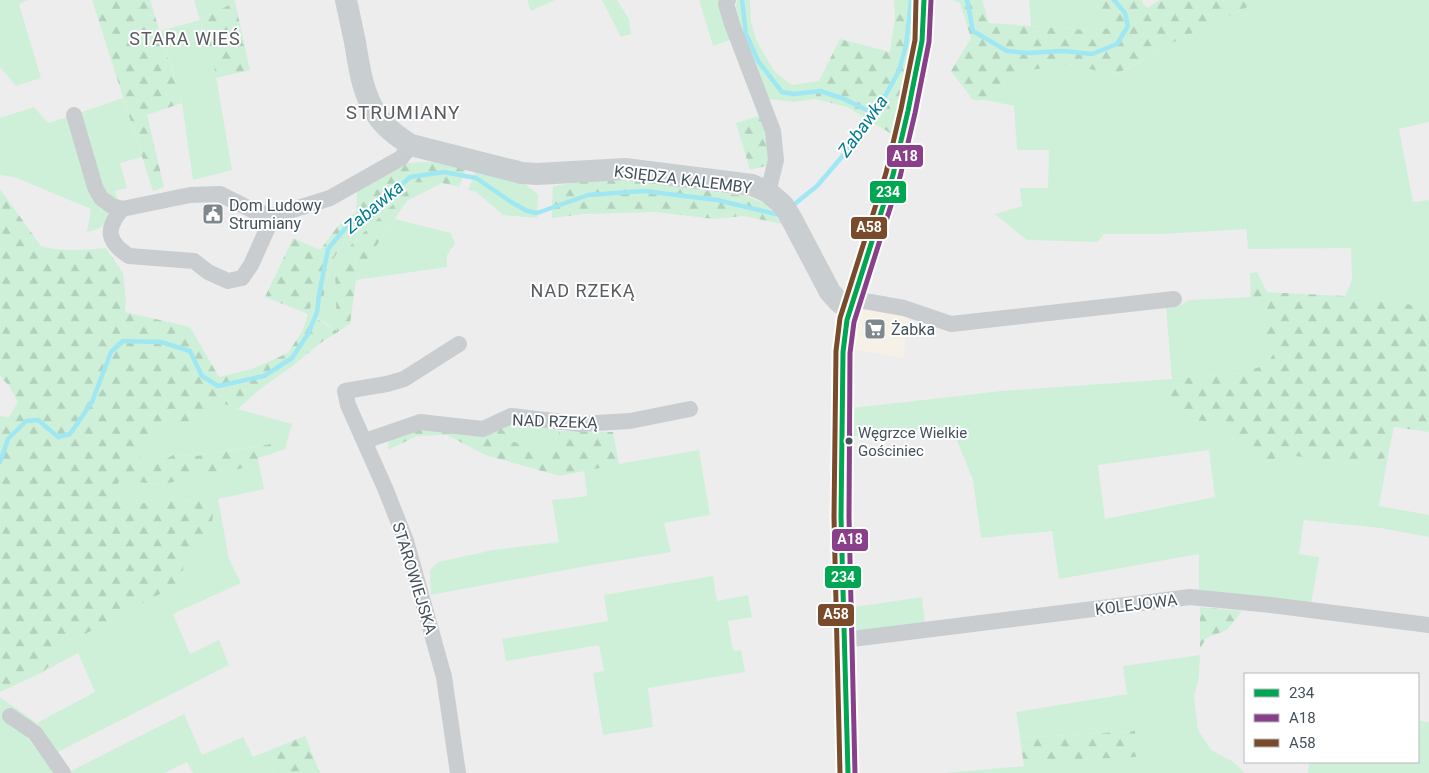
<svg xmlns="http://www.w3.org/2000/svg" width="1429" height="773" viewBox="0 0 1429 773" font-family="Roboto,sans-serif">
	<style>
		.commercial { fill: #f6f1e7 }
		.green { fill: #cef0d9; fill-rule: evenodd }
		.forest { fill: url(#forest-firs); fill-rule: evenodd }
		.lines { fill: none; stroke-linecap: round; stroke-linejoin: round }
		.stream { stroke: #9fe7f3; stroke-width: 4.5 }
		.street { stroke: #c9cdcf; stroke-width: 16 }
		.secondary { stroke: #c9ced1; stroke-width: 22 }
		.bus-1-casing { stroke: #fff; stroke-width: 9 }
		.bus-2-casing { stroke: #fff; stroke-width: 9 }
		.bus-3-casing { stroke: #fff; stroke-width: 9 }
		.bus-1 { stroke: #00a651; stroke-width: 5 }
		.bus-2 { stroke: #893f8a; stroke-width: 5 }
		.bus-3 { stroke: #7a4b2a; stroke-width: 5 }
		.bus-dot { fill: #43515b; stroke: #fff; stroke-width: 2 }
		.labels { text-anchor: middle; stroke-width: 4; stroke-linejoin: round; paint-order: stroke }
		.bus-label { font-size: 15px; fill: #43515b; stroke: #fff; text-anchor: start }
		.street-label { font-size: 16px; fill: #43515b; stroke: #fff }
		.poi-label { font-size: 16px; fill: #43515b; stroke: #fff; text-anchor: start }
		.neighbourhood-label { font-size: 18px; letter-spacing: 1px; fill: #585d62; stroke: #fff }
		.water-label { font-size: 18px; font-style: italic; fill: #037d91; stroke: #fff }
		.quarter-label { font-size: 19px; letter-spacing: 1px; fill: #585d62; stroke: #fff }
		.line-badge { stroke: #fff; stroke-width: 2 }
		.badge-label { font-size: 14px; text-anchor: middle; font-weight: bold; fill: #fff }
	</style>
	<defs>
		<pattern id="forest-firs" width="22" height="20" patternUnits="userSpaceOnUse" patternTransform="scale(1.25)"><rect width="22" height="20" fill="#cef0d9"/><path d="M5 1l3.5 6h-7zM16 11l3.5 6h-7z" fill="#b2d0bc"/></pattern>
	</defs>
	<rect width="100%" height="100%" fill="#eeeded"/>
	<path class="commercial" d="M863,307L909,315L903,358L855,350L857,329Z"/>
	<path class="green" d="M0,0H29L19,4L41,78L16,86L0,67Z
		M194,0H234L235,2L200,20L213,58L232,170L193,180L182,103L160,31L200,20Z
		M527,0H555L531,11Z
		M602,0H617L629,19L631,34L621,37Z
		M699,0H721L730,40L713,46Z
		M737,0H750L751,22L757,42L774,71L792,85L819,81L815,99L794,102L768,99L733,19Z
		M1029,0H1095L1115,28L1087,30L1031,26Z
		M1262,0H1429V122L1399,129L1413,202L1429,200V307L1345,296L1352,280L1351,248L1248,249L1246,229L1165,234H1104L1098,242L1027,240L995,214L1022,206L1020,188H1048L1049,150H1017L1014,106L985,100L1013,74L1061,64L1118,74L1174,42Z
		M123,98L142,157L120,163L127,188L115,191L119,204L102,192L79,113Z
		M34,107L48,123L70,116L111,211C105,225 102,229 87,232L91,209L14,177L0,175V118Z
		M477,170L525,184L538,194L537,218L503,215L476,192L468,190Z
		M411,182L442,183L412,186L350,246L335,274L338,332L326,323L309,314L311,304L323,299L331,263L349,232L381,208Z
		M395,219L451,233L455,244L447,255V267L356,280L370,255Z
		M1251,297V303L1273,321L1274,353L1266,365L1240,373L1173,379L1193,420L1225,423L1233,439L1260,463L1293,456L1373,464L1388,456L1379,506L1429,515V537L1380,528L1304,520L1299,554L1319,557L1311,605L1199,592V554L1059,579L1052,531L981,538L973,480L951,426L854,436L852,408L1002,391L1172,379L1166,308L1179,306L1189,300ZM1209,450L1215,497L1105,519L1098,465Z
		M217,401L238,409L292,424L285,449L271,454L270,444L196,456L173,455L161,462L139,466L142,450L162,426L192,421Z
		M515,422L560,431L549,450L514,442L500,427Z
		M699,450L710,515L664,523L671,552L592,565L431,595L430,570L438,562L493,550L559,542L552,500L587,496L584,470Z
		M259,465L264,489L218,499L229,559L241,583L173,614L190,654L219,640L229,665L56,753L37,723L18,726L55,773H0V697L37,723L95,692L78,653L43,672L54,661L59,647L71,638L85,634L181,580L186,554L144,503L128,504L115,495L119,481L163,484Z
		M713,576L717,601L748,595L752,617L728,621L733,651L741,650L745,672L648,688L653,727L603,735L593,673L604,671L599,645L506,661L502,639L608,621L604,595Z
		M922,597L925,624L858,633L854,630V607Z
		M1200,655L1199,677L1194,696L1198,730L1211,750L1232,761L1245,773H945L1024,766L1064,760L1134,731L1020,738L1016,712L1127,694L1123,666Z
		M184,714L202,755L243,737L253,757L270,750L276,768L272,773H193L187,762L164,773H70L69,772Z
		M1420,721L1429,722V773H1308L1309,762H1418Z"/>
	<path class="forest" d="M92,0H150L182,103L147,115L164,187L153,191Z
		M894,0H915L917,20L895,136L847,107L815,99L819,81L840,39L890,52L895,18Z
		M953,0H982L989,23L1087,30L1114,28L1095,0H1141L1147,8L1160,0H1262L1174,42L1117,74L1061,64L1013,74L985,100H973L951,71L971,38L960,3Z
		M235,2L250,70L216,78L213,58L200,20Z
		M761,115L773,164L750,170L736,123Z
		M426,162H444L466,168L459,187L442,183L407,201L370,255L356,280L350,324L319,344L290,368L260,389L238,409L217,401L192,421L162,426L142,450L139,465L161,462L173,455L196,456L271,444V454L258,458L259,465L163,484L119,481L116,495L128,504L144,503L190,496L205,500L213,514L210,543L186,554L181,580L173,587L85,634L71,638L59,647L54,661L43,672L0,692V416L9,417L18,402L9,386L0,376V189L41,246C63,252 83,250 106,248L123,273L126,302L125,312L190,327L219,377L252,369L288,353L303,330L308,314L265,297L293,238L320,250L338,226L356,212L357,190L408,163ZM411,182L437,183L412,186L350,246L335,274L337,331L309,314L311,304L323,299L331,263L349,232L381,208Z
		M623,179L745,196L765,203L782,224L744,216L714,219L655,212L584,214L552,218V200L553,186L580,182Z
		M1257,272L1267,292L1345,296L1429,307V432L1394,427L1388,456L1373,464L1293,456L1260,463L1233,439L1225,423L1193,420L1170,407L1173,379L1240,373L1266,365L1274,353L1258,336L1273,321L1251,303L1250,273Z
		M500,427L514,442L549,450L560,431L613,432L619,464L560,476L485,455L447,435L417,436L388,450L389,438L413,428Z
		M1200,607L1242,611L1227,630L1206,638L1200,649Z
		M1135,731L1136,757L1064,760L1024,766L1020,738Z
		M305,736L320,773H272L276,768L270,750Z"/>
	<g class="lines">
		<path class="stream" d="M742,0L746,34L758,61L782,92L794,94L820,91L842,98L875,114
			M967,0L973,31L1007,51L1027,53L1063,51L1092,54L1117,44L1128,26L1125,13L1114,0
			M792,206L817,186L858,138L875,114L899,71L906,45L911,0
			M0,462L8,439L26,421L38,420L58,437L70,434L92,402L111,352L123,341L161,342L190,351L202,376L218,386L264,376L292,358L308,334L317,312L319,295L328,249L348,225L374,210L410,177L444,172L476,178L511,202L527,211L537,213L588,195L644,191L717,200L780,215"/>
		<path class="street" d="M728,0L726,4L732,24L773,131L776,160L768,192
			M74,115L95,187L101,198L112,206L122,209L190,195L220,194L254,211L273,216L330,198L401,158L411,145
			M122,209C105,229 107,242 129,256L194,261L208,272L228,281L242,278L251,265L273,216
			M853,299L904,308L951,324L1174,299
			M365,441L420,422L483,429L511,416L580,424L630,421L690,409
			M844,640L1190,597L1271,605L1429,625
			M10,716L35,733L63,773
			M458,773L444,677L406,541L385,488L348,405L345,391L387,384L404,379L459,344"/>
		<path class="secondary" d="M346,0C349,14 352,28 355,42C359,66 362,93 377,115C385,128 398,137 411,145L522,173L537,174L625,169L752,185L768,192L783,205L791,218L830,292L839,302L850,308
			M848,773L841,517L843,352L847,320L893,175L908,111L922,41L924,0"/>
		<g class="bus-1-casing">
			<path id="bus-1" d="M848,773L841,517L843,352L847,320L893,175L908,111L922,41L924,0"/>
		</g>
		<g class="bus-2-casing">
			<path id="bus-2" d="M855,773L849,517L850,353L854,322L900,177L915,113L929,42L931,0"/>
		</g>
		<g class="bus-3-casing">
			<path id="bus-3" d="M840,773L834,517L836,351L840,318L886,173L901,109L915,40L916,0"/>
		</g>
		<use href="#bus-1" class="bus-1"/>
		<use href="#bus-2" class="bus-2"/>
		<use href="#bus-3" class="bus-3"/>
	</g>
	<defs>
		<g id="civic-square" transform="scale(1.125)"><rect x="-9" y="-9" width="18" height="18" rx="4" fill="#7f888e" stroke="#fff"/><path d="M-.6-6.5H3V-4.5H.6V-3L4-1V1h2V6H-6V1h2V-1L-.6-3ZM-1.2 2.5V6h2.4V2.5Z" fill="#fff"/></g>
		<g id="supermarket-square" transform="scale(1.125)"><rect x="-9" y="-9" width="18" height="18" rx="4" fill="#7f888e" stroke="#fff"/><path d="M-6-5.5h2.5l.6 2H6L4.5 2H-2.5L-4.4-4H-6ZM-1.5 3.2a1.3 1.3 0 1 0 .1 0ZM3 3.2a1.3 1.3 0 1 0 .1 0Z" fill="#fff"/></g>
	</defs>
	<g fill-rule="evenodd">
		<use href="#civic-square" x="213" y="214"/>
		<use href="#supermarket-square" x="875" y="329"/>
	</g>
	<circle class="bus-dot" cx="849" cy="441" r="4.5"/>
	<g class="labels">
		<g class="bus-label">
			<text x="858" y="438">Węgrzce Wielkie<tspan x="858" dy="18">Gościniec</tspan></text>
		</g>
		<g class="street-label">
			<text transform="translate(683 179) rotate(7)" y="6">KSIĘDZA KALEMBY</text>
			<text transform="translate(555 421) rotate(2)" y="6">NAD RZEKĄ</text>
			<text transform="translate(415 578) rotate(73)" y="6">STAROWIEJSKA</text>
			<text transform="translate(1136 604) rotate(-7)" y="6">KOLEJOWA</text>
		</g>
		<g class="poi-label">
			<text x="229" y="211">Dom Ludowy<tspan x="229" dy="18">Strumiany</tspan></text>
			<text x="891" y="335">Żabka</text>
		</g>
		<g class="neighbourhood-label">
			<text x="185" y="45">STARA WIEŚ</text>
			<text x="583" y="297">NAD RZEKĄ</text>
		</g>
		<g class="water-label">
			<text transform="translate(863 126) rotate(-54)" y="6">Zabawka</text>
			<text transform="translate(374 207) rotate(-40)" y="6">Zabawka</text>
		</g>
		<g class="quarter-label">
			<text x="403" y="119">STRUMIANY</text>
		</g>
	</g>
	<g class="line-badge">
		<rect x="886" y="144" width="38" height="24" rx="5" fill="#893f8a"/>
		<rect x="869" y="180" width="38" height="24" rx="5" fill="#00a651"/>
		<rect x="850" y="216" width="38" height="24" rx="5" fill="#7a4b2a"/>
		<rect x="831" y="528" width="38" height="24" rx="5" fill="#893f8a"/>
		<rect x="824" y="565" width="38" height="24" rx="5" fill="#00a651"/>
		<rect x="817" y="603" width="38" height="24" rx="5" fill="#7a4b2a"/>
	</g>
	<g class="badge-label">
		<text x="905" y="161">A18</text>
		<text x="888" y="197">234</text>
		<text x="869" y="232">A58</text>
		<text x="850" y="544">A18</text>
		<text x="843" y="582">234</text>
		<text x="836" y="619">A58</text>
	</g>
	<rect x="1244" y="673" width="175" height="90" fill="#ffffff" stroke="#b4b9bd"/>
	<rect x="1254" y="689" width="25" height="8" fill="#00a651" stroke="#b4b9bd"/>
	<text x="1289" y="698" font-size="15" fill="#43515b">234</text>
	<rect x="1254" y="714" width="25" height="8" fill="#893f8a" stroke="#b4b9bd"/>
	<text x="1289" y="723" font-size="15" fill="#43515b">A18</text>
	<rect x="1254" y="739" width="25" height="8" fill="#7a4b2a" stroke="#b4b9bd"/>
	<text x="1289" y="748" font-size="15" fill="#43515b">A58</text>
</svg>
